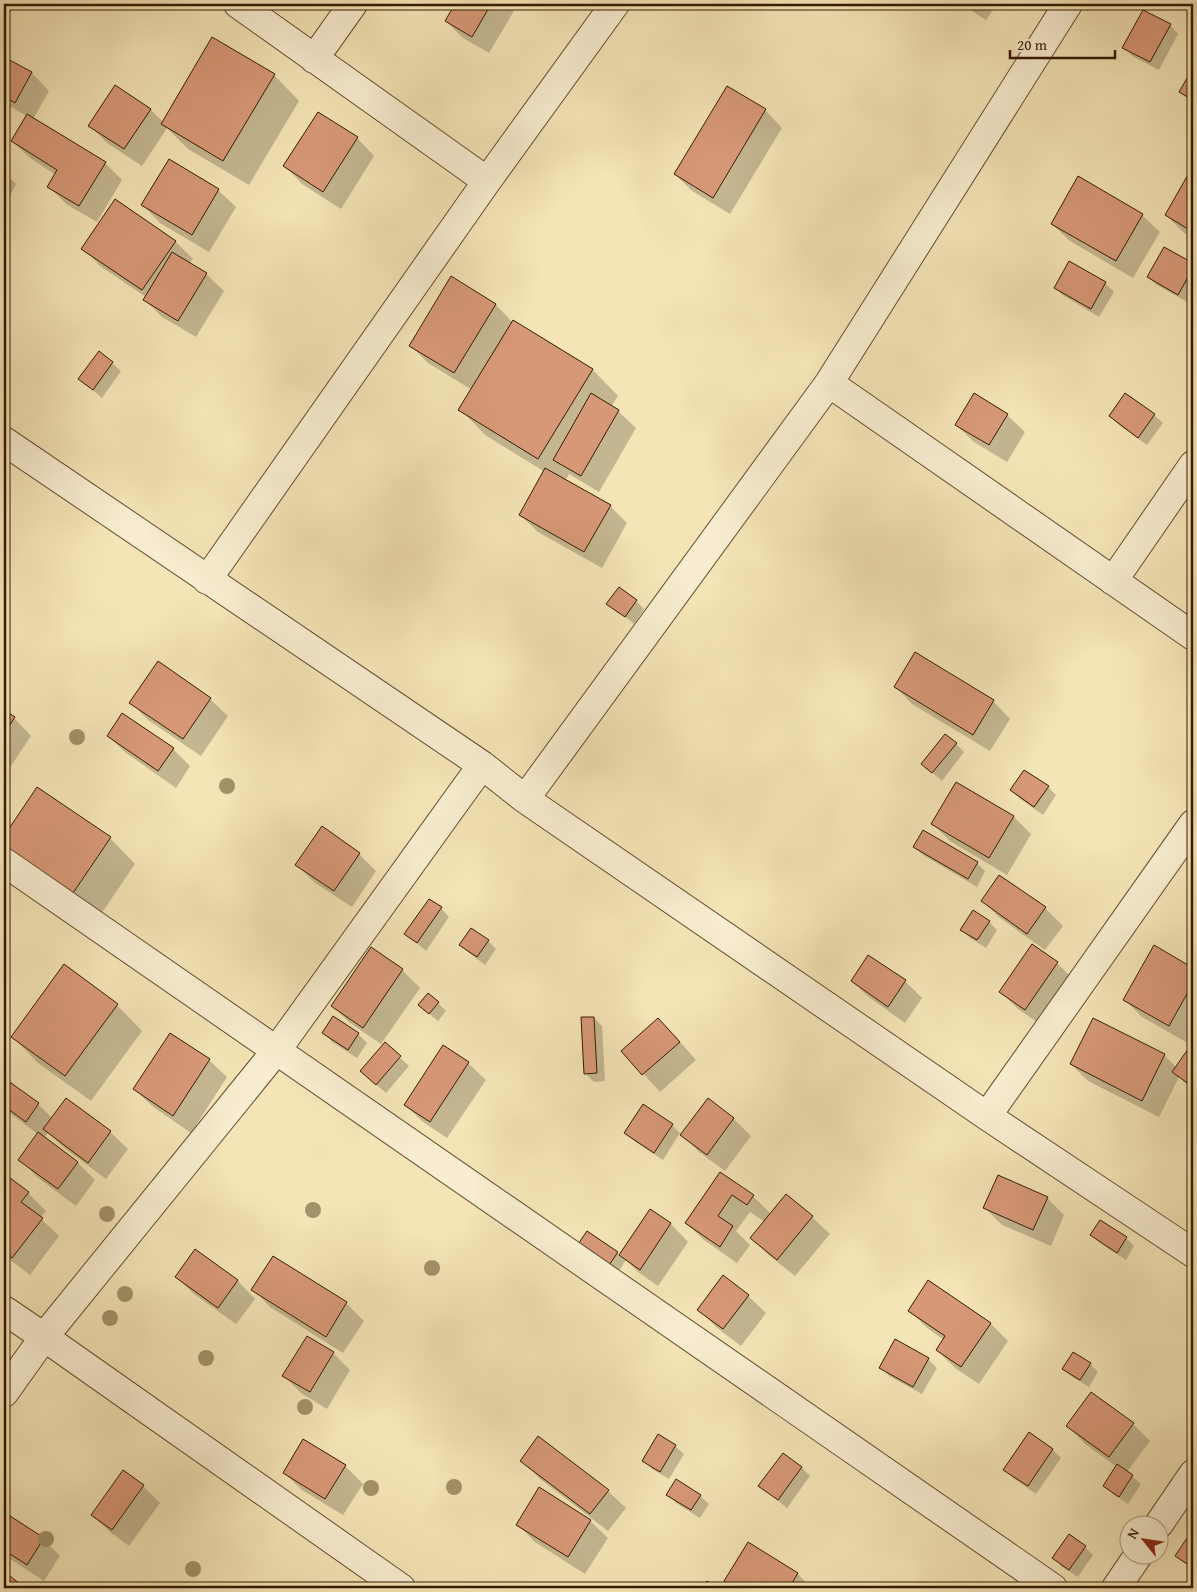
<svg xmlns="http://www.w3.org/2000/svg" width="1197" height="1592" viewBox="0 0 1197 1592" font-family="'Gentium Book Plus',serif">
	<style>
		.shadow { fill: #0003 }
		.building { fill: #d79877; stroke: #341b01 }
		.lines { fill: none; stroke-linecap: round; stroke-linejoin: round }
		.minor-casing { stroke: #644d2e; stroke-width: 30 }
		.minor { stroke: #f8edd0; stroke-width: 28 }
		.tree { fill: #a29169 }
	</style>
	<rect width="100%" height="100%" fill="#f4e4b6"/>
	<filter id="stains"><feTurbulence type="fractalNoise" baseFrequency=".004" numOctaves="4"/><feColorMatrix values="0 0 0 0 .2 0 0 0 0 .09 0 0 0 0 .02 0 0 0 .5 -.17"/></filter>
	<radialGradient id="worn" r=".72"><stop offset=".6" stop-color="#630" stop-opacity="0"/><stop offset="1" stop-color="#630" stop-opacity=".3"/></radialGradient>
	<path class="shadow" d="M456,4H506L514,11L489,53L463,38L446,21Z
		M961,4H997L986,20Z
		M1170,25L1178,34L1159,70L1132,56L1124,47Z
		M4,58L32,73L49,91L33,119L105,163L122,180L97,222L66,204L48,186L56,175L30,158L12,141L27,116L4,103Z
		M1193,70V105L1181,92Z
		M274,75L299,101L249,185L188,149L167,128L142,166L107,143L90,125L115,86L151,110L163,122Z
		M765,110L782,128L730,214L692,191L675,174Z
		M318,113L357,138L374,156L341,209L302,184L285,166Z
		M1193,168V238L1184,233L1166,215Z
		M4,172L16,184L4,208Z
		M218,190L236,207L209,252L160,223L143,205Z
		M116,201L176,242L193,259L189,264L206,274L224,291L196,337L162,317L145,300L146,297L100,266L83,248Z
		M1142,215L1160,232L1133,278L1070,241L1052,224Z
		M1165,248L1193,265V291L1187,302L1157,285L1148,277Z
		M1070,263L1105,283L1114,292L1099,317L1064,296L1055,288Z
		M451,278L496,305L513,323L593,370L618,396L611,407L618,411L636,428L599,492L569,474L565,481L610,506L627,523L602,568L538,532L520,515L545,472L485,435L460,409L472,390L428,363L411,346Z
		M112,363L121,371L102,398L80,379Z
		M1007,415L1025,432L1007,462L974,442L956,425Z
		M1154,415L1163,423L1147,445L1119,425L1110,416Z
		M636,601L644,609L634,624L608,603Z
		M158,663L210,699L228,716L201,756L148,720L131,703Z
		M895,686L993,701L1010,719L990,751L912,704Z
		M4,712L14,718L31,736L11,766L4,761Z
		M108,736L173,749L190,766L176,788L126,753Z
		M956,744L964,752L942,781L923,764Z
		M957,784L1014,817L1031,834L1007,875L950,841L933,824Z
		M1048,787L1056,795L1043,815L1020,799L1011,790Z
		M38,789L110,838L135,864L97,920L4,850V839Z
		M914,847L977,863L985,871L977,887L923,855Z
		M359,854L376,871L352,907L314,882L297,865Z
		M1000,876L1045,908L1063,926L1045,950L1000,918L983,901Z
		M441,908L449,917L426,951L406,934Z
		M989,922L997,930L986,948L970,938L962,930Z
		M488,941L496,949L485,965L469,953L461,945Z
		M1155,947L1193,969V1030L1186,1042L1142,1017L1124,999Z
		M372,949L402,970L420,988L381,1044L350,1023L332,1005Z
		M1057,963L1074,980L1043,1026L1018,1009L1001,992Z
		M852,981H905L922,998L905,1023L870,998Z
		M438,1003L446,1011L438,1021L428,1013Z
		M117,1005L142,1031L91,1101L38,1063L13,1037Z
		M594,1018L602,1026L605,1081L594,1082L585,1073Z
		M324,1033L358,1034L367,1043L357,1058L332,1042Z
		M675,1036L696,1060L660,1092L623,1051Z
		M385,1044L409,1066L386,1093L370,1079Z
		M1193,1044V1091L1179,1077L1159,1117L1088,1081L1071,1064L1164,1055L1177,1068Z
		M209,1060L227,1077L191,1133L152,1106L134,1089Z
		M468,1063L486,1080L447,1138L423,1122L405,1105Z
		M4,1079L38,1104L52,1118L110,1132L128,1149L106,1179L62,1146L48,1132L44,1138L78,1163L95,1180L76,1206L37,1177L20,1159L38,1134L4,1109Z
		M708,1100L734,1119L751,1136L725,1171L699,1152L680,1133L663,1160L634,1141L625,1133L672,1125L682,1135Z
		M720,1174L753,1196L771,1214L812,1217L830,1234L795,1276L769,1255L752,1238L765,1222L750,1212L736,1231L750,1245L737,1263L704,1240L686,1223Z
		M6,1177L28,1193L46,1211L40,1218L59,1236L30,1275L5,1256L4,1259V1181Z
		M1047,1198L1064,1215L1051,1246L1002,1225L985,1208Z
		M650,1211L671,1224L688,1242L658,1286L638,1272L626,1260L612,1282L582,1261L617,1253L620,1256Z
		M1092,1235L1126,1238L1134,1246L1126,1260L1100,1243Z
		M195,1251L238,1281L255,1299L236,1324L194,1294L176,1277Z
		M724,1277L748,1296L766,1313L741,1346L716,1327L699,1310Z
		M929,1282L991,1324L1008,1341L979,1384L955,1368L937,1350L944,1340L927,1328L909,1310Z
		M253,1289L346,1303L364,1321L343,1353L270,1307Z
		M895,1341L928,1359L937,1368L922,1394L889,1376L881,1367Z
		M333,1353L350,1370L327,1409L301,1393L284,1376Z
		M1090,1364L1098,1372L1089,1387L1072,1377L1064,1369Z
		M1133,1424L1150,1441L1127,1472L1141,1484L1128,1504L1113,1494L1104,1486L1117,1467L1085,1444L1068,1426Z
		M538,1437L608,1491L626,1508L608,1531L539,1478L521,1460Z
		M304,1441L345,1466L363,1484L343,1515L302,1490L284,1473Z
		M675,1446L684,1454L669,1479L652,1469L644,1461Z
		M1053,1450L1061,1458L1036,1494L1013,1478L1005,1470Z
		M802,1468L810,1476L787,1508L760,1486Z
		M143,1486L160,1503L129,1546L110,1532L92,1515Z
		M539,1489L590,1521L608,1538L585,1574L535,1542L518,1525Z
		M668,1494L700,1496L709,1504L700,1518L676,1503Z
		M4,1513L43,1539L60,1556L44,1581L4,1555Z
		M1193,1531V1569L1177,1556Z
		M748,1544L798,1574L811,1588H733L725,1581Z
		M1085,1547L1093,1555L1078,1577L1062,1567L1054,1558Z"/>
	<path class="building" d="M455,4H491L472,37L445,21Z
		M1143,10L1171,24L1150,62L1122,48Z
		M212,37L275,74L223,161L161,124Z
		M4,57L32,72L15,103L4,96Z
		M1193,68V100L1179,92Z
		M115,85L151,109L124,149L88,126Z
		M727,86L766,109L713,198L674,174Z
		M318,112L358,137L323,192L283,166Z
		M27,114L106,162L79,206L47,187L57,170L11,141Z
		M169,159L219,189L192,235L141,205Z
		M1193,166V232L1165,215Z
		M1078,176L1143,214L1116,261L1051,224Z
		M115,199L176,241L142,290L81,249Z
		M1164,247L1193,263V268L1178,295L1147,277Z
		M172,252L207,273L178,321L143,300Z
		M1069,261L1106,282L1091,309L1054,288Z
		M451,276L496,304L454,373L409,346Z
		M513,320L593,369L538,459L458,410Z
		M99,351L113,362L93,390L78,379Z
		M591,393L619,410L581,476L553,460Z
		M974,393L1008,414L989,445L955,425Z
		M1125,393L1155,414L1138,438L1109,416Z
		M545,468L611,505L584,552L519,515Z
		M619,587L637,600L625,617L606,604Z
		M915,652L994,700L973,735L894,687Z
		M158,661L211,698L183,739L129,703Z
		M4,710L15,717L4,734Z
		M122,713L174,748L158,771L107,736Z
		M945,734L957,743L932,773L921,764Z
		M1024,770L1049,786L1034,807L1010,790Z
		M956,782L1014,816L989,858L931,824Z
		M37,787L111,837L71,896L4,850V836Z
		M322,826L360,853L334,891L295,865Z
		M923,830L978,862L968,879L913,847Z
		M999,875L1046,907L1027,934L981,901Z
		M429,899L442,907L417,943L404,934Z
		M973,910L990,921L977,940L960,930Z
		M471,928L489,940L477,957L459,945Z
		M1032,944L1058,962L1025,1010L999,992Z
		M1154,945L1193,968V983L1169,1026L1123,1000Z
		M371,947L403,969L363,1028L331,1006Z
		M868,955L906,980L888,1007L851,981Z
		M64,964L118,1004L65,1076L11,1037Z
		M428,993L439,1002L429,1014L418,1005Z
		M333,1016L359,1033L348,1050L322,1033Z
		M581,1017H594L597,1073L584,1074Z
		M658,1018L680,1042L642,1075L621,1051Z
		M1093,1018L1165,1054L1142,1101L1070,1064Z
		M170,1033L210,1059L173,1116L133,1089Z
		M385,1042L401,1056L376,1085L360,1071Z
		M1193,1042V1087L1172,1072Z
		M443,1045L469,1062L430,1122L404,1105Z
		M4,1078L39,1103L26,1122L4,1106Z
		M66,1098L111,1131L88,1163L43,1129Z
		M708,1098L734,1118L707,1155L680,1135Z
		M643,1104L673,1124L654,1153L624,1133Z
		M38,1132L78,1162L58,1189L18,1160Z
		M720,1172L754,1195L747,1205L732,1195L718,1216L733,1226L720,1247L685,1223Z
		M6,1175L29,1192L21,1202L43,1218L12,1258L4,1252V1179Z
		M998,1175L1048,1197L1033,1230L983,1208Z
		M786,1194L813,1216L777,1260L750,1238Z
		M650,1209L671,1223L640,1270L619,1255Z
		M1100,1220L1127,1237L1117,1253L1090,1235Z
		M587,1231L618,1252L603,1274L572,1253Z
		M195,1249L238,1280L218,1308L175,1277Z
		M273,1256L347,1302L326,1337L251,1290Z
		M723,1275L749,1295L723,1329L697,1310Z
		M928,1280L991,1323L961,1367L936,1350L945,1336L908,1311Z
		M307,1336L334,1352L310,1392L282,1376Z
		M895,1339L929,1358L913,1387L879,1368Z
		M1073,1352L1091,1363L1080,1380L1062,1369Z
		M1091,1392L1134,1423L1109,1457L1066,1426Z
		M1029,1432L1053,1449L1028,1486L1003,1470Z
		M658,1434L676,1445L660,1472L642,1461Z
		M538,1436L609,1490L590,1514L520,1461Z
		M303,1439L346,1465L325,1499L283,1473Z
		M783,1453L802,1467L778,1500L758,1486Z
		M1117,1464L1133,1475L1119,1497L1103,1486Z
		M123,1470L144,1485L112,1530L91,1515Z
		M676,1479L701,1495L691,1510L666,1495Z
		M539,1487L591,1520L568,1557L516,1525Z
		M4,1512L44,1538L27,1565L4,1550Z
		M1193,1529V1568L1175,1556Z
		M1069,1534L1086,1546L1069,1570L1052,1558Z
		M748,1542L798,1573L789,1588H735L724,1581Z
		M10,1576L25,1588H4V1584Z
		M707,1581L718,1588H703Z"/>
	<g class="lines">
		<g class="minor-casing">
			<path id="minor" d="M238,4L487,181
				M314,59L353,4
				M829,383L1193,636
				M4,441L482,765L525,799L987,1116L1193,1253
				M207,580L487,181L615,4
				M1113,581L1193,465
				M525,799L829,383L1068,4
				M4,862L1053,1588
				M987,1116L1193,824
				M4,1310L44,1337L401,1588
				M4,1393L44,1337L276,1051L482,765
				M1159,1524L1193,1474
				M1116,1588L1139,1554"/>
		</g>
		<use href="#minor" class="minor"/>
	</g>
	<g class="tree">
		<circle cx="77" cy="737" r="8"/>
		<circle cx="227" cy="786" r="8"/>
		<circle cx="313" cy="1210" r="8"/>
		<circle cx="107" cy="1214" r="8"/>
		<circle cx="432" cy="1268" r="8"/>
		<circle cx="125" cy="1294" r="8"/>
		<circle cx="110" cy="1318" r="8"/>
		<circle cx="206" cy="1358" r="8"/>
		<circle cx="305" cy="1407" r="8"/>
		<circle cx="454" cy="1487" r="8"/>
		<circle cx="371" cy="1488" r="8"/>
		<circle cx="46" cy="1539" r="8"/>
		<circle cx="193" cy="1569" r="8"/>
	</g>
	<rect width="1197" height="1592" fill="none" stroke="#f4e4b6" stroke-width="20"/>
	<rect x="5" y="5" width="1187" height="1582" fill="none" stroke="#341b01" stroke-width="2.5"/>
	<rect x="10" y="10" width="1177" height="1572" fill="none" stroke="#341b01"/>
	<g transform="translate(1144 1540) rotate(300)"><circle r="24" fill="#f8edd0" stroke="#aa997d"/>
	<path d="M0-4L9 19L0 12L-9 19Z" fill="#8f2418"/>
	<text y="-8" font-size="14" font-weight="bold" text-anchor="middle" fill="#341b01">N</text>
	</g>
	<path d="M1010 50v8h105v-8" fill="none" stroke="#341b01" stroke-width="2.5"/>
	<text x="1017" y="50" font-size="15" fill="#341b01" stroke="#f8edd0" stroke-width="4" paint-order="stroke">20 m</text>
	<rect width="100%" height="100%" filter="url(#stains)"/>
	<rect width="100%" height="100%" fill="url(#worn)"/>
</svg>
